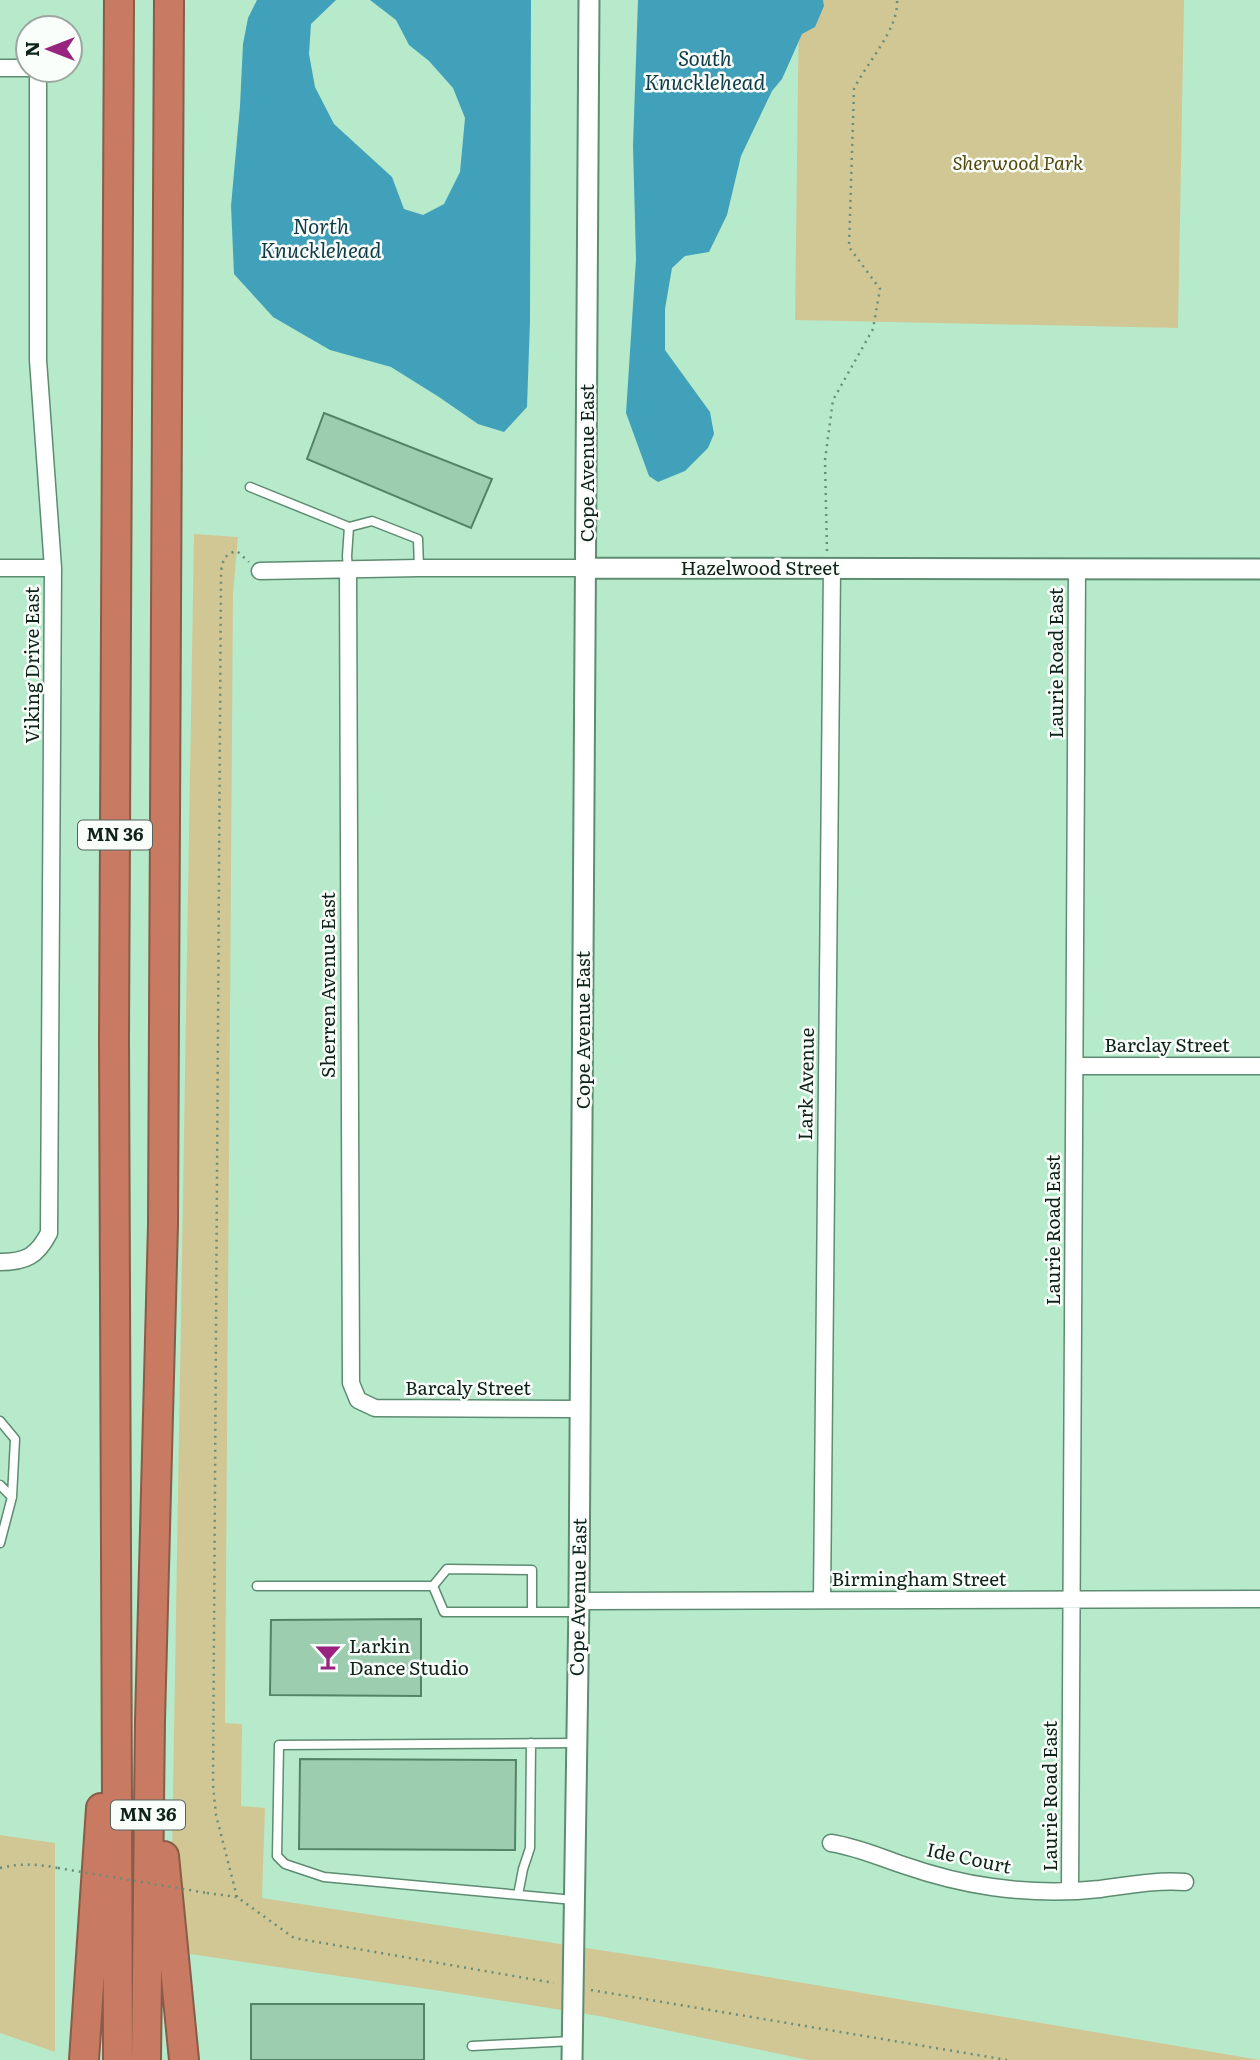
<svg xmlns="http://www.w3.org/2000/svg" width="1260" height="2060" viewBox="0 0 1260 2060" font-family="Literata,serif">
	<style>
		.green { fill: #d1c795 }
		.water { fill: #42a1ba }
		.building { fill: #9ccdaf; stroke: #548468; stroke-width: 2 }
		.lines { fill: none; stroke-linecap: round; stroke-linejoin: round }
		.service-casing { stroke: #5d8c71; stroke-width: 11 }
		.minor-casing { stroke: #5d8c71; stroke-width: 19 }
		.tertiary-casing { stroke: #5d8c71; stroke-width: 23 }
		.motorway-casing { stroke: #875c48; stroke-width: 32 }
		.path { stroke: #698d78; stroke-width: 2.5; stroke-dasharray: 2 5; stroke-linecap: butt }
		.service { stroke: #fff; stroke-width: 8 }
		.minor { stroke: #fff; stroke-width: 16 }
		.tertiary { stroke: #fff; stroke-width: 19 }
		.motorway { stroke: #c87a62; stroke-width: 28 }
		.path-bridge { stroke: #698d78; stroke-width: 2.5; stroke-dasharray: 2 5; stroke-linecap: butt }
		.labels { text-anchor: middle; stroke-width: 5; stroke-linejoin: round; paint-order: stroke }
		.shield { fill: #f9fefb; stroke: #55655c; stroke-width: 2 }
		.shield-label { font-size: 18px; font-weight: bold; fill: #0f2318 }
		.park-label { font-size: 19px; font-style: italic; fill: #53490f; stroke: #f9fefb }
		.street-label { font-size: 19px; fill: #0f2318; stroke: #f9fefb }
		.poi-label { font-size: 19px; fill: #0f2318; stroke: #f9fefb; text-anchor: start }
		.water-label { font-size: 21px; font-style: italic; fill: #113c47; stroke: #f9fefb }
	</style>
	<rect width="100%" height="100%" fill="#b7eacb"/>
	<path class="green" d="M799,0H1184L1178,328L795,320Z
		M194,534L238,537L233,593L225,1723L242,1724L241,1806L265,1808L262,1898L697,1965L1260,2060H808L599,2016L441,1991L190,1954L172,1854Z
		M0,1835L55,1843V2052L0,2033Z"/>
	<path class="water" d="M257,0H336L311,24L309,54L315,87L334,124L392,177L404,209L423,215L444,204L460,172L465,118L453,88L429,61L409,45L396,20L370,0H531L530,321L527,407L504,432L478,424L439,397L391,367L330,350L273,317L234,274L231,206L240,106L243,44L248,18Z
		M638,0H823L824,6L815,27L802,34L782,79L772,91L741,156L727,215L709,252L685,256L672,268L665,309V350L710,412L714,434L708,448L685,471L658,482L649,476L626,413L636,259L633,146Z"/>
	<path class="building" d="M324,413L492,479L471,528L307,459Z
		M421,1619V1696L270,1695L271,1620Z
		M300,1759L516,1760L515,1850L299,1849Z
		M251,2004H424V2060H251Z"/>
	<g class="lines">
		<g class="service-casing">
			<path id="service" d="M250,487L349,527L372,521L418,539L419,568
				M348,569L347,556L349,527
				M0,1421L15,1439L12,1497L0,1543
				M0,1485L12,1497
				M257,1586H433
				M433,1586L444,1612H578
				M433,1586L447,1569L532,1570V1612
				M518,1895L523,1869L530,1848L531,1743
				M574,1900L324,1877L285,1864L277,1856L279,1745L576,1743
				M472,2046L572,2041"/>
		</g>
		<g class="minor-casing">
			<path id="minor" d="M0,68H28
				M0,568H53
				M348,569L351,1383L358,1400L375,1408L580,1409
				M260,571L419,568H586
				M1075,1066H1260
				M0,1262C26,1262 37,1256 49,1233L53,568L38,360V70
				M822,1600L832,567
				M579,1601L1260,1599
				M831,1843C857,1847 879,1857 903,1865C932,1875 962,1883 992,1887C1027,1892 1064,1893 1100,1889C1129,1885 1156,1880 1185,1882
				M1070,1891L1077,568"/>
		</g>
		<g class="tertiary-casing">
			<path id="tertiary" d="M586,568L1260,569
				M572,2060L579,1601L589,0"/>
		</g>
		<g class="motorway-casing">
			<path id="motorway" d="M164,1856L184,2060
				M84,2060L101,1808
				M118,2060L114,1039L119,0
				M146,2060L150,1720L163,1225L169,0"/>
		</g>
		<path class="path" d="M827,551L825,460L833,400L873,329L880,289L849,247L854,89C867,62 899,29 897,0
			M0,1868C21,1863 38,1864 58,1868
			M207,1893L237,1897L294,1938L554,1983
			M237,1897L216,1815L213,1785L221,571C223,559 225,554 237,551L249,562
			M591,1990L1007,2060"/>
		<use href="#service" class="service"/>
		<use href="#minor" class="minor"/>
		<use href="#tertiary" class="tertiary"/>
		<use href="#motorway" class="motorway"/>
		<path class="path-bridge" d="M58,1868L207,1893"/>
	</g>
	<defs>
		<g id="bar-bare" transform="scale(2.1)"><path d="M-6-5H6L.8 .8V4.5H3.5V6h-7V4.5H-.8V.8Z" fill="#982480" stroke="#f9fefb" stroke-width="2.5" paint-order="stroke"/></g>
	</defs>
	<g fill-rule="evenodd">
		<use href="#bar-bare" x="328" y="1657"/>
	</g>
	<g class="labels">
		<g class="shield">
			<rect x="78" y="820.5" width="74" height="29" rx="5"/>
			<rect x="111" y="1800.5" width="74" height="29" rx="5"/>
		</g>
		<g class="shield-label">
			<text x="115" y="841">MN 36</text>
			<text x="148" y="1821">MN 36</text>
		</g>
		<g class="park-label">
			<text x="1018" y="170">Sherwood Park</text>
		</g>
		<g class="street-label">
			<text transform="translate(587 463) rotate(-90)" y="7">Cope Avenue East</text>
			<text x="760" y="575">Hazelwood Street</text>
			<text transform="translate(1056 663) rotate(-90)" y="7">Laurie Road East</text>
			<text transform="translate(32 665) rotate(-90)" y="7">Viking Drive East</text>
			<text transform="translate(328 985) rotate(-90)" y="7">Sherren Avenue East</text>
			<text transform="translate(583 1030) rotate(-90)" y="7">Cope Avenue East</text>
			<text x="1167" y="1052">Barclay Street</text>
			<text transform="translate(806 1084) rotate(-89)" y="7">Lark Avenue</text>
			<text transform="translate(1053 1230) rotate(-90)" y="7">Laurie Road East</text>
			<text x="468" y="1395">Barcaly Street</text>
			<text x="919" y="1586">Birmingham Street</text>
			<text transform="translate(578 1597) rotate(-89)" y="7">Cope Avenue East</text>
			<text transform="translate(1050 1796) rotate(-90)" y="7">Laurie Road East</text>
			<text transform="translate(969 1858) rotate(12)" y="7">Ide Court</text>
		</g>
		<g class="poi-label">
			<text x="349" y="1653">Larkin<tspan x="349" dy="22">Dance Studio</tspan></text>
		</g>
		<g class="water-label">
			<text x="705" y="66">South<tspan x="705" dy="24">Knucklehead</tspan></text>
			<text x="321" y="234">North<tspan x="321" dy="24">Knucklehead</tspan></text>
		</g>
	</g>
	<g transform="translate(49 49) rotate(270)"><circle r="33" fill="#f9fefb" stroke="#9ba6a0" stroke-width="2"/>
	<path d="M0-5L12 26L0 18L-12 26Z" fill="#982480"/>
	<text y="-10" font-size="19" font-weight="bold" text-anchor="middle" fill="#0f2318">N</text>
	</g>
</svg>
